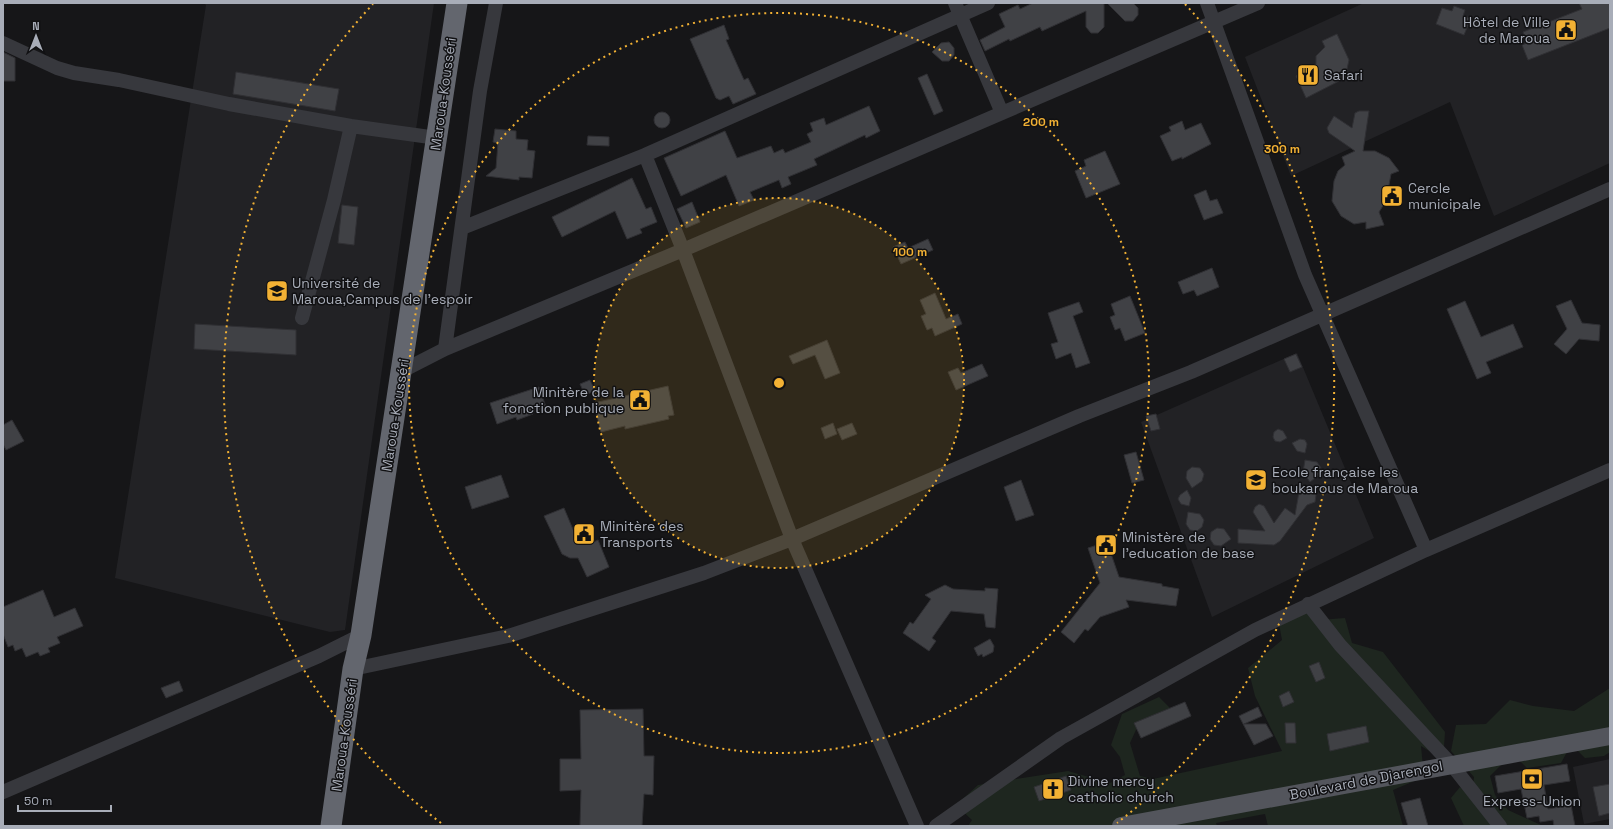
<svg xmlns="http://www.w3.org/2000/svg" width="1613" height="829" viewBox="0 0 1613 829" font-family="'Space Grotesk',sans-serif">
	<style>
		.built { fill: #222225 }
		.green { fill: #1e261f }
		.building { fill: #404145; stroke: #303034 }
		.lines { fill: none; stroke-linecap: round; stroke-linejoin: round }
		.minor { stroke: #37383d; stroke-width: 14 }
		.major { stroke: #53555c; stroke-width: 18 }
		.highway { stroke: #63666e; stroke-width: 21 }
		.ring { fill: none; stroke: #f2b134; stroke-width: 2; stroke-dasharray: 2 4 }
		.labels { text-anchor: middle; stroke-width: 3; stroke-linejoin: round; paint-order: stroke }
		.poi-label { font-size: 14px; fill: #a8adb8; stroke: #111113; text-anchor: start }
		.street-label { font-size: 14px; fill: #a8adb8; stroke: #111113 }
		.centre { fill: #f2b134; stroke: #111113; stroke-width: 2 }
		.ring-label { font-size: 12px; text-anchor: middle; font-weight: bold; fill: #f2b134; stroke: #111113; stroke-width: 3; stroke-linejoin: round; paint-order: stroke }
	</style>
	<rect width="100%" height="100%" fill="#161618"/>
	<path class="built" d="M204,3H434L345,630L330,632L115,578L206,5Z
		M1364,3H1610V163L1494,216L1450,102L1291,176L1245,57Z
		M1297,353L1374,538L1212,617L1141,422Z
		M1610,759V819L1584,824L1573,767Z"/>
	<path class="green" d="M1306,611L1319,620L1345,618L1352,643L1383,652L1445,732L1444,747L1436,755L1421,746L1424,777L1393,790L1403,826H1268L1265,814L1216,823L1217,826H968L972,820L956,805L978,785L1068,771L1110,783L1125,775L1120,757L1111,745L1122,714L1159,697L1170,708L1140,721L1130,743L1140,776L1153,779L1282,751L1255,696L1248,668L1282,640L1279,624Z
		M1610,688V752L1604,756L1585,758L1576,749L1567,752L1561,763L1527,768L1520,761L1503,763L1490,776L1495,795L1508,810L1543,826H1464L1451,798L1460,787L1472,796L1474,777L1451,751L1456,725L1486,724L1510,700L1533,706L1574,711Z"/>
	<path class="building" d="M1033,3H1104V27L1098,33H1091L1086,27V11L1042,31L1040,27L1010,41L1009,39L985,51L980,40L1005,27L999,14L1018,5L1020,9Z
		M1107,3H1133L1138,8V15L1133,21H1125Z
		M1579,3H1610V28L1528,60L1522,45L1527,43L1523,32L1582,9Z
		M1454,6L1465,10L1463,16L1471,18L1464,35L1436,24L1442,8L1452,11Z
		M724,25L729,39L726,40L744,80L748,78L756,94L733,104L729,96L720,100L716,98L690,39Z
		M1337,34L1349,60L1345,78L1306,98L1296,76L1303,72L1302,70L1316,64V56L1325,47L1322,41Z
		M949,42L954,48V55L949,61H942L932,52L941,43Z
		M3,52L15,58V81H3Z
		M236,72L339,89L335,111L233,94Z
		M927,74L943,111L934,115L918,78Z
		M869,106L880,131L866,138L865,135L814,159L817,165L788,177L791,184L782,188L779,180L750,192L754,200L739,206L726,175L681,196L664,158L725,131L737,158L771,146L774,153L783,149L785,153L811,142L807,134L813,131L810,123L824,118L826,125Z
		M1359,111H1369L1363,151H1375L1389,158L1399,171L1391,174L1386,201L1379,212L1384,225L1366,229V222L1354,224L1341,216L1332,201L1334,181L1338,171L1345,165L1342,157L1355,151L1329,133L1327,128L1334,116L1352,128L1355,113Z
		M654 120a8 8 0 1 1 16 0a8 8 0 1 1-16 0Z
		M1182,121L1185,130L1201,123L1211,144L1182,159V157L1172,161L1160,136L1171,131L1169,127Z
		M495,129L516,131V139L528,140L527,150L535,151L532,178L519,177V180L486,176L496,168L498,143L493,142Z
		M588,136L609,137V146L587,145Z
		M1105,151L1120,184L1086,198L1075,171L1086,166L1084,160Z
		M632,178L646,209L651,207L657,222L640,229L642,233L627,239L615,211L562,237L552,217Z
		M1206,190L1210,201L1217,199L1223,213L1204,220L1194,195Z
		M692,202L700,222L686,228L677,209Z
		M342,205L358,207L354,245L338,243Z
		M928,239L933,250L901,264L893,247L905,242L908,248Z
		M1212,268L1219,287L1197,296L1194,290L1183,294L1178,282Z
		M935,293L946,319L958,314L962,324L935,336L932,328L927,330L921,316L926,314L920,300Z
		M1130,296L1145,333L1125,341L1120,328L1115,330L1110,317L1115,315L1111,304Z
		M1571,300L1582,323L1600,325L1599,341L1579,339L1566,354L1554,344L1567,329L1556,306Z
		M1465,301L1481,337L1513,324L1523,347L1486,362L1491,373L1477,379L1447,309Z
		M1079,302L1083,312L1073,316L1090,363L1076,368L1071,353L1056,359L1051,344L1058,342L1048,313Z
		M195,324L296,330V355L194,349Z
		M827,340L840,373L825,379L815,355L793,364L789,356Z
		M1296,354L1302,367L1290,372L1284,359Z
		M982,364L988,376L956,390L948,372L958,368L961,373Z
		M590,380L595,391L585,395L580,384Z
		M668,386L674,415L668,416L669,419L625,429V426L601,432L594,403Z
		M539,387L546,407L532,412L533,414L517,420L516,417L497,424L490,403Z
		M1156,414L1160,429L1151,431L1146,416Z
		M12,420L24,441L6,450L3,444V425Z
		M833,423L837,434L825,439L821,428Z
		M852,423L857,434L842,440L837,429Z
		M1278,429L1283,431L1287,438L1280,442L1275,441L1273,437L1274,432Z
		M1300,439L1305,440L1307,444L1305,453L1297,451L1292,443Z
		M1136,452L1144,480L1132,483L1124,455Z
		M1305,460L1317,462L1321,468L1319,475L1310,482L1303,472Z
		M1192,467L1200,468L1204,474L1202,481L1192,488L1186,478L1187,471Z
		M501,475L509,497L472,509L465,487Z
		M1021,480L1034,515L1016,521L1004,487Z
		M1309,485L1316,495L1315,502L1307,505L1280,541L1274,545L1238,543V529L1265,531L1253,512L1255,507L1259,504L1264,506L1274,523L1285,508L1295,515L1299,492Z
		M1187,490L1191,498L1189,506L1181,504L1178,499L1180,495Z
		M564,508L577,539L586,530L591,534L594,542L598,540L609,567L587,577L578,558H570L562,554L544,516Z
		M1188,512L1200,514L1204,520L1202,527L1197,531L1190,530L1186,524Z
		M1217,528L1224,529L1231,539L1221,546L1214,545L1210,539L1211,532Z
		M1107,542L1119,577L1162,584V586L1179,589L1176,606L1126,600L1129,607L1100,617L1088,631L1085,629L1074,643L1061,632L1100,583L1088,548Z
		M945,585L953,589L985,591V588L998,589L995,628L986,627L984,614L951,611L932,638L936,641L929,651L903,633L910,622L913,624L931,599L925,595Z
		M43,590L54,617L75,608L83,626L57,637L60,643L48,648L50,652L40,656L38,652L26,657L22,648L15,651L13,645L8,647L3,634V607Z
		M990,639L994,646L993,652L983,657L982,654L978,656L974,648Z
		M1319,662L1325,678L1316,682L1309,666Z
		M179,681L183,691L166,698L161,688Z
		M1289,691L1294,702L1283,707L1279,696Z
		M1185,702L1191,716L1141,738L1134,723Z
		M1258,707L1262,716L1244,724H1266L1273,736L1254,745L1239,716Z
		M643,709L644,756H654L653,795L644,794L642,826H580L581,790L560,791V759H581L580,710Z
		M1285,723H1295L1296,743H1286Z
		M1366,726L1369,742L1330,751L1327,734Z
		M1567,764L1570,781L1544,785L1548,809L1571,805L1575,826H1554L1553,820L1540,822L1539,816L1527,818L1521,789L1498,793L1495,776Z
		M1066,776L1071,790L1039,801L1034,787Z
		M1610,784V813L1599,816L1593,787Z
		M1420,798L1428,826H1408L1401,803Z"/>
	<g class="lines">
		<path class="minor" d="M955,3L1002,113
			M1207,3L1305,275L1426,550
			M3,43L57,68L74,73L119,80L229,104L351,126L437,138
			M645,155L683,250L792,539L917,826
			M462,228L645,155L988,3
			M302,318L334,200L351,126
			M445,349L480,91L496,3
			M402,371L445,349L683,250L1258,3
			M1308,604L1340,645L1451,764L1500,826
			M353,669L508,636L704,573L792,539L1079,416L1191,372L1610,189
			M3,792L319,656L361,635
			M936,826L1061,738L1255,630L1426,550L1610,470"/>
		<path class="major" d="M1121,826L1610,736"/>
		<path class="highway" d="M331,826L353,669L361,635L457,3"/>
	</g>
	<circle cx="779" cy="383" r="185" fill="#f2b134" fill-opacity=".12"/>
	<g class="ring">
		<circle cx="779" cy="383" r="185"/>
		<circle cx="779" cy="383" r="370"/>
		<path d="M441 823A555 555 0 0 1 373 4M1185 4A555 555 0 0 1 1117 823"/>
	</g>
	<defs>
		<g id="civic-square" transform="scale(1.15)"><rect x="-9" y="-9" width="18" height="18" rx="4" fill="#f2b134" stroke="#111113"/><path d="M-.6-6.5H3V-4.5H.6V-3L4-1V1h2V6H-6V1h2V-1L-.6-3ZM-1.2 2.5V6h2.4V2.5Z" fill="#111"/></g>
		<g id="restaurant-square" transform="scale(1.15)"><rect x="-9" y="-9" width="18" height="18" rx="4" fill="#f2b134" stroke="#111113"/><path d="M-5-6h1v4h1v-4h1v4h1v-4h1v5L-1.5 .5V6h-2V.5L-5-1ZM5-6V6H3V1.5H1.5Q1.5-4 5-6Z" fill="#111"/></g>
		<g id="university-square" transform="scale(1.15)"><rect x="-9" y="-9" width="18" height="18" rx="4" fill="#f2b134" stroke="#111113"/><path d="M0-5L7-2L0 1L-7-2ZM-4 1L0 2.5L4 1V4Q0 6-4 4Z" fill="#111"/></g>
		<g id="school-square" transform="scale(1.15)"><rect x="-9" y="-9" width="18" height="18" rx="4" fill="#f2b134" stroke="#111113"/><path d="M0-5L7-2L0 1L-7-2ZM-4 1L0 2.5L4 1V4Q0 6-4 4Z" fill="#111"/></g>
		<g id="bank-square" transform="scale(1.15)"><rect x="-9" y="-9" width="18" height="18" rx="4" fill="#f2b134" stroke="#111113"/><path d="M-6-4H6V4H-6ZM0-2.3a2.3 2.3 0 1 0 0 4.6a2.3 2.3 0 1 0 0-4.6Z" fill="#111"/></g>
		<g id="church-square" transform="scale(1.15)"><rect x="-9" y="-9" width="18" height="18" rx="4" fill="#f2b134" stroke="#111113"/><path d="M-1.2-6h2.4v3.5h3.3v2.4h-3.3V6h-2.4V-.1h-3.3v-2.4h3.3Z" fill="#111"/></g>
	</defs>
	<g fill-rule="evenodd">
		<use href="#civic-square" x="1566" y="30"/>
		<use href="#restaurant-square" x="1308" y="75"/>
		<use href="#civic-square" x="1392" y="196"/>
		<use href="#university-square" x="277" y="291"/>
		<use href="#civic-square" x="640" y="400"/>
		<use href="#school-square" x="1256" y="480"/>
		<use href="#civic-square" x="584" y="534"/>
		<use href="#civic-square" x="1106" y="545"/>
		<use href="#bank-square" x="1532" y="779"/>
		<use href="#church-square" x="1053" y="789"/>
	</g>
	<g class="labels">
		<g class="poi-label">
			<text x="1550" y="27" text-anchor="end">Hôtel de Ville<tspan x="1550" dy="16">de Maroua</tspan></text>
			<text x="1324" y="80">Safari</text>
			<text x="1408" y="193">Cercle<tspan x="1408" dy="16">municipale</tspan></text>
			<text x="292" y="288">Université de<tspan x="292" dy="16">Maroua,Campus de l'espoir</tspan></text>
			<text x="624" y="397" text-anchor="end">Minitère de la<tspan x="624" dy="16">fonction publique</tspan></text>
			<text x="1272" y="477">Ecole française les<tspan x="1272" dy="16">boukarous de Maroua</tspan></text>
			<text x="600" y="531">Minitère des<tspan x="600" dy="16">Transports</tspan></text>
			<text x="1122" y="542">Ministère de<tspan x="1122" dy="16">l'education de base</tspan></text>
			<text x="1068" y="786">Divine mercy<tspan x="1068" dy="16">catholic church</tspan></text>
			<text x="1532" y="806" text-anchor="middle">Express-Union</text>
		</g>
		<g class="street-label">
			<text transform="translate(443 94) rotate(-82)" y="5">Maroua-Kousséri</text>
			<text transform="translate(395 415) rotate(-81)" y="5">Maroua-Kousséri</text>
			<text transform="translate(344 735) rotate(-82)" y="5">Maroua-Kousséri</text>
			<text transform="translate(1366 780) rotate(-11)" y="5">Boulevard de Djarengol</text>
		</g>
	</g>
	<circle cx="779" cy="383" r="6" class="centre"/>
	<g class="ring-label">
		<text x="1041" y="126">200 m</text>
		<text x="1282" y="153">300 m</text>
		<text x="910" y="256">100 m</text>
	</g>
	<rect width="1613" height="829" fill="none" stroke="#a8adb8" stroke-width="8"/>
	<g transform="translate(36 36)" stroke="#111113" stroke-width="3" paint-order="stroke">
	<path d="M0-3L7 15L0 10L-7 15Z" fill="#a8adb8"/>
	<text y="-6" font-size="11" font-weight="bold" text-anchor="middle" fill="#a8adb8">N</text>
	</g>
	<path d="M18 805v6h93v-6" fill="none" stroke="#a8adb8" stroke-width="2"/>
	<text x="24" y="805" font-size="12" fill="#a8adb8" stroke="#111113" stroke-width="3" paint-order="stroke">50 m</text>
</svg>
